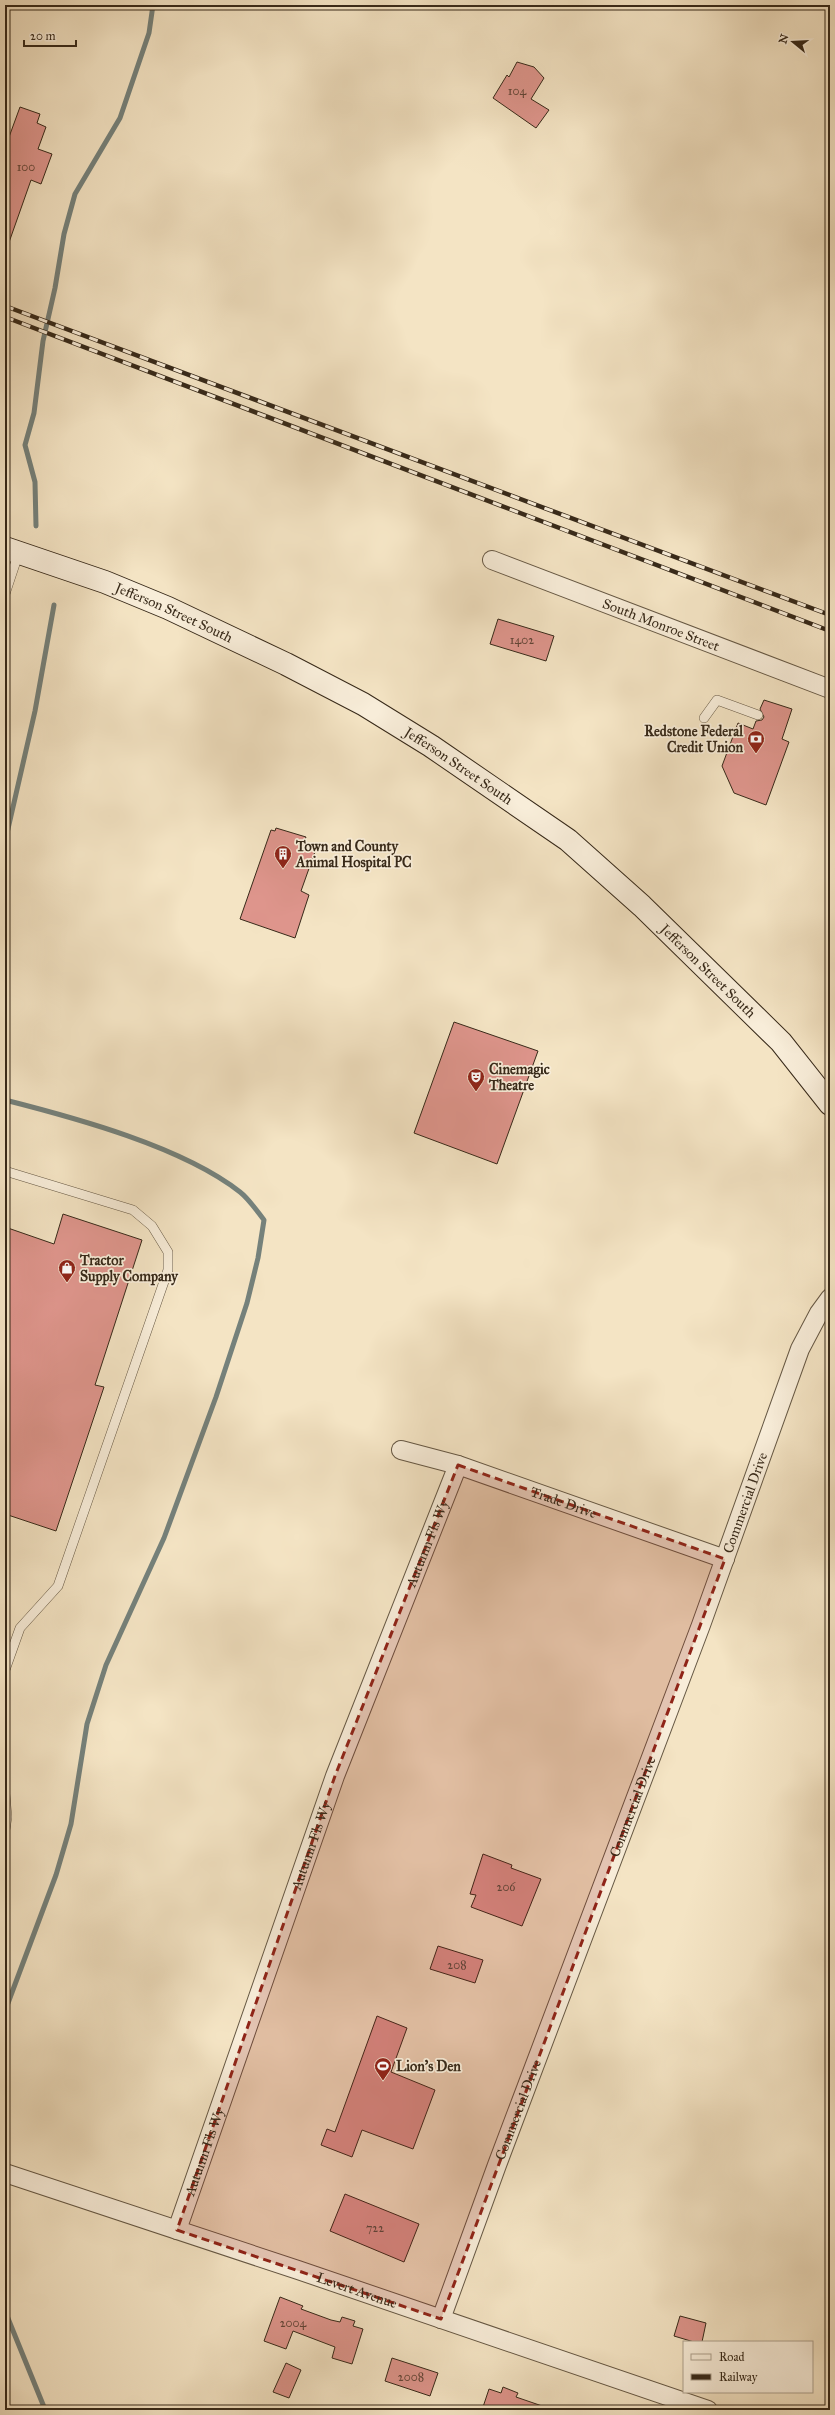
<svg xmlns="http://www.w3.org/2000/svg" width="835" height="2415" viewBox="0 0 835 2415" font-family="'IM FELL Great Primer',serif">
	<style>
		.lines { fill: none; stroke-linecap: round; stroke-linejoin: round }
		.stream { stroke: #75817b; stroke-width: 5 }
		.building { fill: #de958c; stroke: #372919 }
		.lane-casing { stroke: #665844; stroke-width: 10 }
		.street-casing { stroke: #665844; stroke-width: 20 }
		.secondary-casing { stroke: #372919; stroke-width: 24 }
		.lane { stroke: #f8edd9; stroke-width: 9 }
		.street { stroke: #f8edd9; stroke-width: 18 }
		.secondary { stroke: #f8edd9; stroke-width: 22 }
		.rail-casing { stroke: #372919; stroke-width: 4.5 }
		.rail { stroke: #f8edd9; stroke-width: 3; stroke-dasharray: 9; stroke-linecap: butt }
		.marked { fill: #8f2418; fill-opacity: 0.2; stroke: #8f2418; stroke-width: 3; stroke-dasharray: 8 5; stroke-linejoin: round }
		.labels { text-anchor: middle; stroke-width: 3.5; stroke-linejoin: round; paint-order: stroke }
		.number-label { font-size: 12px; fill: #614436 }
		.street-label { font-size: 14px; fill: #372919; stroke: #f8edd9 }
		.poi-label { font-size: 14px; font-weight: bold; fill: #372919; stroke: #f8edd9; text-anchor: start }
	</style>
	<rect width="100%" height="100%" fill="#f4e4c4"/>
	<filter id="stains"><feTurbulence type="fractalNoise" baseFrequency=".005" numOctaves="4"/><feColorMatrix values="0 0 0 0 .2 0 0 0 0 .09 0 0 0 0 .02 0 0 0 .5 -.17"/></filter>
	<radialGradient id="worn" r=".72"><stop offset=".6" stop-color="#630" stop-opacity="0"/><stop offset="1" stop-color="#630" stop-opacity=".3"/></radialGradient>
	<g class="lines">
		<path class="stream" d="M36,526L35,482L25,445L34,413L43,341L55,288L64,234L75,194L120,118L149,33L153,5
			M5,842L35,711L54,605
			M5,1100C76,1118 183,1147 240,1192C249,1199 257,1211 264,1220L258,1258L247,1303L216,1397L164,1538L106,1665L87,1724L71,1824L56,1875L5,2011
			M5,2311L44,2407L49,2410"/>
	</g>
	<path class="building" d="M517,62L534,67L544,78L531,99L549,110L536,128L493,98L507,75L509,77Z
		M20,107L40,114L37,123L46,127L38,149L52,154L41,184L31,180L7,248H5V148Z
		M498,619L554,636L546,661L490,644Z
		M764,700L792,709L782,739L789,742L766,805L734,793L722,766L738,723L753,729L756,721L762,720L764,717L760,709Z
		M276,828L306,837L304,842L317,846L301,891L309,895L295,938L240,919L271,830L275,831Z
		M454,1022L538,1051L497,1164L414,1133Z
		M63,1214L142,1240L95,1385L104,1387L56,1531L5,1514V1227L54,1244Z
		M483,1854L512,1865L511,1868L541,1879L522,1926L471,1907L476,1895L470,1894Z
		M438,1946L483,1960L475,1983L430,1969Z
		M377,2016L407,2028L391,2072L435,2090L413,2149L362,2130L352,2157L321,2145L327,2129L335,2132Z
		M345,2194L419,2224L404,2262L330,2231Z
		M280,2297L303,2306L301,2309L331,2320L340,2322L342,2317L355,2321L353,2326L363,2329L352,2364L332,2358L335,2347L293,2331L286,2349L264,2341Z
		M680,2316L706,2323L702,2342H694L674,2336Z
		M392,2358L438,2373L430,2396L385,2381Z
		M286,2363L301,2370L289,2398L273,2392Z
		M503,2387L518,2393L516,2397L548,2408V2410H482L489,2389L501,2393Z"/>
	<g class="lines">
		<g class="lane-casing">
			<path id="lane" d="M5,594L19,552
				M704,718L717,700L758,715
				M5,1171L133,1210L152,1226L168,1252V1270L58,1586L20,1628L5,1670
				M5,1794L7,1817L5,1830"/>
		</g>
		<g class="street-casing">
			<g id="street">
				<path id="s1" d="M492,560L830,689"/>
				<path id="s2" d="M401,1450L458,1465L725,1559"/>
				<path id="s3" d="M5,2173L298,2270L708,2410"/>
				<path id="s4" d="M177,2230L335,1776L458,1465"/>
				<path id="s5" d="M441,2319L497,2165L701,1625L800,1349L819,1313L830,1298"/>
			</g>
		</g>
		<g class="secondary-casing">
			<g id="secondary">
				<path id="s6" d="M5,548L105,582L168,608L286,664L363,704L431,746L568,840L642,906L781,1042L830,1104"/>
			</g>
		</g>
		<use href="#lane" class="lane"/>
		<use href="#street" class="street"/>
		<use href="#secondary" class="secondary"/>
		<g class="rail-casing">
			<path id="rail" d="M5,306L830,615
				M5,317L830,631"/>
		</g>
		<use href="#rail" class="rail"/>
	</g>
	<path class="marked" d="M458,1465L725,1559L441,2319L177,2230L335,1776Z"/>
	<defs>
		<g id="bank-pin" transform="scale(0.9)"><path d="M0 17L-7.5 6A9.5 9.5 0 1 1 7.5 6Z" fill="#8f2418" stroke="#f8edd9"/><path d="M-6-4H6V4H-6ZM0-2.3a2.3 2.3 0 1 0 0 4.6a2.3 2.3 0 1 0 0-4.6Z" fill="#fff"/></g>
		<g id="building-pin" transform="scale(0.9)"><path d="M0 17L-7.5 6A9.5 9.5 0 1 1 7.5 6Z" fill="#8f2418" stroke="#f8edd9"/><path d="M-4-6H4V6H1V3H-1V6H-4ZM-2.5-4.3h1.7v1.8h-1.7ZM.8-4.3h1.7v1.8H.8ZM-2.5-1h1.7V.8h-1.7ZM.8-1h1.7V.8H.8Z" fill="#fff"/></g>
		<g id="theatre-pin" transform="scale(0.9)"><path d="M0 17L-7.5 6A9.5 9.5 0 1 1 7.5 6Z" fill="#8f2418" stroke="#f8edd9"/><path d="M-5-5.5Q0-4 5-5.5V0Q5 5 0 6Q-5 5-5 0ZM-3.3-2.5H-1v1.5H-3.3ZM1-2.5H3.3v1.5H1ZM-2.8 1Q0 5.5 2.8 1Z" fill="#fff"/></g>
		<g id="shop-pin" transform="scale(0.9)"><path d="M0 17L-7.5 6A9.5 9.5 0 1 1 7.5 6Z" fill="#8f2418" stroke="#f8edd9"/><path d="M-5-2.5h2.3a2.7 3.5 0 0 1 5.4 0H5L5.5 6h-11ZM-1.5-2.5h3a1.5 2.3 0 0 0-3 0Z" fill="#fff"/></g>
		<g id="stadium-pin" transform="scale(0.9)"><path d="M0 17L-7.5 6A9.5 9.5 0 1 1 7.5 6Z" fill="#8f2418" stroke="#f8edd9"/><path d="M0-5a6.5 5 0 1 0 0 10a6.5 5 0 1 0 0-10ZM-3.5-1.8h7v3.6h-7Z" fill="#fff"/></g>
	</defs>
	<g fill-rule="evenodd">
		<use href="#bank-pin" x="756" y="739"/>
		<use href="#building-pin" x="283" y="854"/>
		<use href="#theatre-pin" x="476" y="1077"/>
		<use href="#shop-pin" x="67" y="1268"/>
		<use href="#stadium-pin" x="383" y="2066"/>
	</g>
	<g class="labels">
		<g class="number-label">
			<text x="517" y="95">104</text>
			<text x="26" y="171">100</text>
			<text x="522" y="644">1402</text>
			<text x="506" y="1891">206</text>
			<text x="457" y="1969">208</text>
			<text x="375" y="2232">722</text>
			<text x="293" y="2327">2004</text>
			<text x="411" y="2381">2008</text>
		</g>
		<g class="street-label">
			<text dy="5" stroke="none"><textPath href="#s6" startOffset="181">Jefferson Street South</textPath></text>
			<text dy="5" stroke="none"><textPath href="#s1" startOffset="181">South Monroe Street</textPath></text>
			<text dy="5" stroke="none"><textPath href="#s6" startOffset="505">Jefferson Street South</textPath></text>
			<text dy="5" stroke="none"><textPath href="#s6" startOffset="829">Jefferson Street South</textPath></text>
			<text dy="5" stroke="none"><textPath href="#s2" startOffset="171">Trade Drive</textPath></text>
			<text dy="5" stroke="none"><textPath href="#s5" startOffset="871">Commercial Drive</textPath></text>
			<text dy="5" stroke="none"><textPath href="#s4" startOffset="731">Autumn Fls Wy</textPath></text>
			<text dy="5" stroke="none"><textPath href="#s5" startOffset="547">Commercial Drive</textPath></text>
			<text dy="5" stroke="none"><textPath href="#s4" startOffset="407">Autumn Fls Wy</textPath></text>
			<text dy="5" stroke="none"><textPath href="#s5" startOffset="223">Commercial Drive</textPath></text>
			<text dy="5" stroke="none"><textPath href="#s4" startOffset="83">Autumn Fls Wy</textPath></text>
			<text dy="5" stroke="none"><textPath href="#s3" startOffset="371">Levert Avenue</textPath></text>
		</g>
		<g class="poi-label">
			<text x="743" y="736" text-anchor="end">Redstone Federal<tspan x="743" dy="16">Credit Union</tspan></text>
			<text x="296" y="851">Town and County<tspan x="296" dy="16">Animal Hospital PC</tspan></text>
			<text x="489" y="1074">Cinemagic<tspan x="489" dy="16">Theatre</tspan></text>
			<text x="80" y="1265">Tractor<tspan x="80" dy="16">Supply Company</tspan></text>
			<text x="396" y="2071">Lion's Den</text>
		</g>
	</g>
	<rect width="835" height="2415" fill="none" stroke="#f4e4c4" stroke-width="20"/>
	<rect x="6" y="6" width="823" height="2403" fill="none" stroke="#372919" stroke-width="2"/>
	<rect x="10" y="10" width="815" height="2395" fill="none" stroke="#372919"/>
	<rect x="683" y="2341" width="130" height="52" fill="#f8edd9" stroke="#ab9f8c"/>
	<rect x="691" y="2354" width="20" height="6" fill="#f8edd9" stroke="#ab9f8c"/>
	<text x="719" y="2361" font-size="12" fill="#372919">Road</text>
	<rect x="691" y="2374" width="20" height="6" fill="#372919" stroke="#ab9f8c"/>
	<text x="719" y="2381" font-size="12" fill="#372919">Railway</text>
	<g transform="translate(793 42) rotate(288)" stroke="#f8edd9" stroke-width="3" paint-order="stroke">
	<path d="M0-3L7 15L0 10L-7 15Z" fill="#372919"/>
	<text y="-6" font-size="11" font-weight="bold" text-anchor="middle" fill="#372919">N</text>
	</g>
	<path d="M24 40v6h52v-6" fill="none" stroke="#372919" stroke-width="2"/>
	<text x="30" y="40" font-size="12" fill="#372919" stroke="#f8edd9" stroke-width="3" paint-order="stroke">20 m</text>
	<rect width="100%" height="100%" filter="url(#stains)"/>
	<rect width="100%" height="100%" fill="url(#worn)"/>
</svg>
